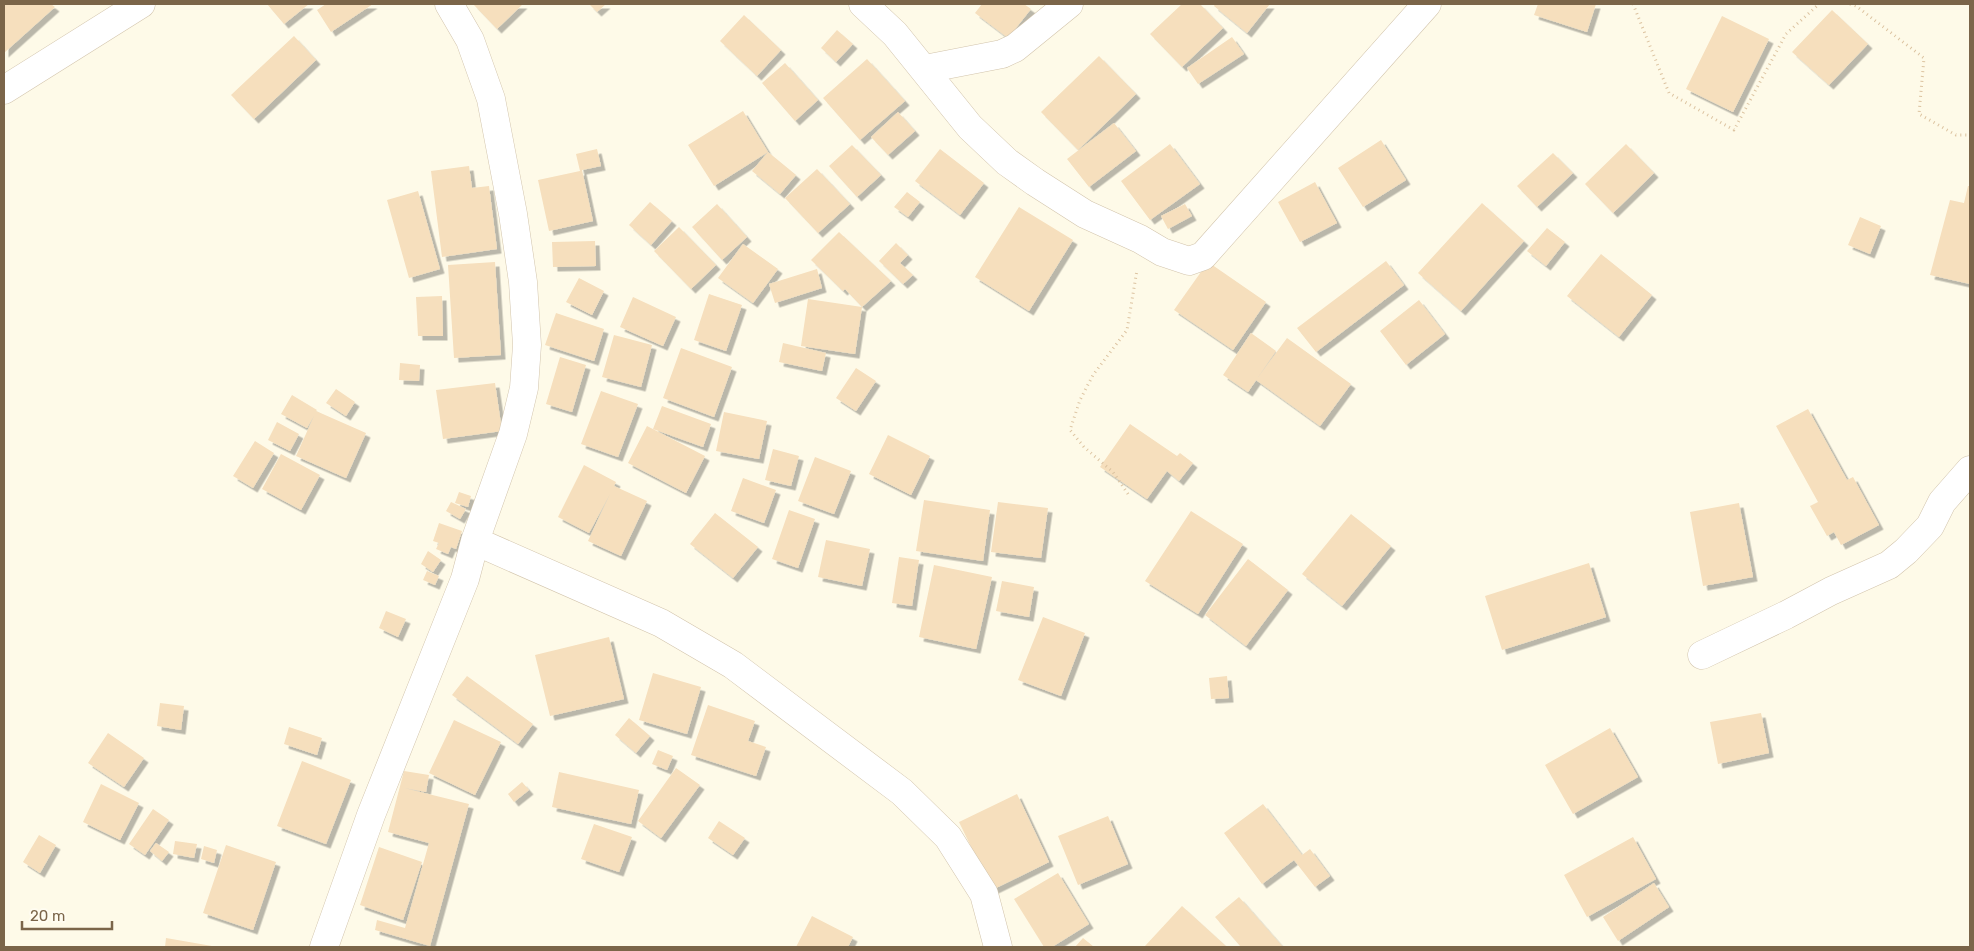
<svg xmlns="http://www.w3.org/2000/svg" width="1974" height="951" viewBox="0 0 1974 951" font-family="Rubik,sans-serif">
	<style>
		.building { fill: #f6dfbd; filter: url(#shadow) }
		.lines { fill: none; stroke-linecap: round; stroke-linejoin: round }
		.street-casing { stroke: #d2c4ac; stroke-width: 29 }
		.path { stroke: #dcc3a0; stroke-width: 3; stroke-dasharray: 1 4; stroke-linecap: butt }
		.street { stroke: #fff; stroke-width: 28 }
	</style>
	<defs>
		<filter id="shadow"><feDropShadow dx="4.5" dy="4.5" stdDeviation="0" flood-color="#0004"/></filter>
	</defs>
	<rect width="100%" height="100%" fill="#fefae8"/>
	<path class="building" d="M4,4H51L55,7L4,53Z
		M267,4H309L284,24Z
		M326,4H373L331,32L317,10Z
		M473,4H523L497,29Z
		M589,4H606L597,12Z
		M982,4H1024L1031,9L1008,38L975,13Z
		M1182,4H1200L1223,28L1182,67L1150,34Z
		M1215,4H1270L1247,33L1214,6Z
		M1538,4H1596L1587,32L1534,15Z
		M1832,10L1868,44L1829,85L1792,52Z
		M744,15L781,50L757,76L720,41Z
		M1722,16L1769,39L1733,112L1686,89Z
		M837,30L853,44L836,62L821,48Z
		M294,36L316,60L254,119L231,95Z
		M1232,37L1244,54L1198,84L1187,68Z
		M1099,56L1136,94L1078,150L1041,112Z
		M867,59L905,101L860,140L823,98Z
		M785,63L818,100L795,121L762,83Z
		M743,111L768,152L796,175L780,194L752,171L768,152L714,186L688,145Z
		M898,112L915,131L888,155L871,137Z
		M1114,123L1136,151L1089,187L1067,159Z
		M1381,140L1406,180L1363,207L1338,168Z
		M1170,144L1200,184L1150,220L1121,181Z
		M1626,144L1654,173L1613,213L1585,184Z
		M852,145L881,175L857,197L829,166Z
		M597,149L601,166L582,170L593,221L549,231L538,180L580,171L576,154Z
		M940,149L984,183L960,215L915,181Z
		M1553,153L1573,173L1537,207L1517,186Z
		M469,166L472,188L489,186L497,249L442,257L431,171Z
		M817,169L850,204L818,233L785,198Z
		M1315,182L1337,223L1300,242L1278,202Z
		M1968,186H1970V284L1930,275L1950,200L1964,203Z
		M418,191L440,269L409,278L387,200Z
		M907,192L920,202L908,217L894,207Z
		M650,202L672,221L651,245L629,225Z
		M1482,203L1524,241L1461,311L1418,273Z
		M717,204L747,237L722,260L692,227Z
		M1185,204L1192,216L1168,229L1161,216Z
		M1019,207L1073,240L1029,311L975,277Z
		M1860,217L1881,226L1870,254L1848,245Z
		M679,227L716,265L691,289L654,251Z
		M1547,228L1565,242L1546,266L1527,251Z
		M839,232L891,281L862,307L845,289L843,291L811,260Z
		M595,241L596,266L553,267L552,242Z
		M896,243L908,255L900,263L913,275L903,284L879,261Z
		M743,244L778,269L753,303L718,278Z
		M1601,254L1652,295L1619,337L1567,296Z
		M1386,261L1404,285L1316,352L1297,328Z
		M495,262L501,355L454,358L448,265Z
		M1208,262L1266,302L1233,350L1174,310Z
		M817,269L822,288L775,303L769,284Z
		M579,278L604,291L592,315L566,302Z
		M709,294L742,305L726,351L694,340Z
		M442,296L443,336H418L416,297Z
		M633,297L676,317L663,346L620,327Z
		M808,299L862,307L855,354L801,346Z
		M1419,300L1445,334L1406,365L1380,331Z
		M556,313L604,329L594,361L545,345Z
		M1251,333L1276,351L1248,392L1223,375Z
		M614,335L652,345L641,387L602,377Z
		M1287,338L1351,384L1320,426L1256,380Z
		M783,343L826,353L822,371L779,362Z
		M681,348L732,367L714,417L663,398Z
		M560,357L586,365L572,412L546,404Z
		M400,363L420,365L419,381L399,380Z
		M856,368L876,381L856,411L836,398Z
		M495,383L502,431L443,439L436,390Z
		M336,389L355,402L346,416L326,403Z
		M601,391L638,404L618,457L581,444Z
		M292,395L317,410L316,411L366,433L346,478L296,456L314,416L307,428L281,414Z
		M662,406L711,424L703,447L653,429Z
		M1808,409L1847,480L1853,477L1879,525L1841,545L1834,532L1827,536L1810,506L1818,502L1776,426Z
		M724,412L767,421L759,459L716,451Z
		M277,422L299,434L290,451L268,440Z
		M1130,424L1177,456L1180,453L1193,463L1179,481L1167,471L1147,499L1100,467Z
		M647,426L705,456L686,493L628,463Z
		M888,435L930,456L911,495L869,474Z
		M255,441L274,453L253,488L233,476Z
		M773,449L799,456L791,486L765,480Z
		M281,454L320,475L301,510L262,489Z
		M815,457L851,471L834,514L798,501Z
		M584,465L616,482L614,486L647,501L621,556L588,541L610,494L589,533L558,517Z
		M743,478L776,490L764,523L731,511Z
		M459,492L471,496L468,507L455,503Z
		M924,500L990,510L983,561L916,551Z
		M451,502L466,509L460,519L446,511Z
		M998,502L1048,508L1041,558L991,552Z
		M1739,503L1753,577L1703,586L1690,512Z
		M789,510L815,519L798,568L772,559Z
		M1191,511L1243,544L1198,614L1145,581Z
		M715,513L758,547L733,578L690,544Z
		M1351,514L1391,546L1342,606L1302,574Z
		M439,523L462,531L456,549L451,547L448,554L436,549L439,543L433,541Z
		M826,540L870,549L862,586L818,577Z
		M428,551L441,560L433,572L421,564Z
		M899,557L919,560L912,606L892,603Z
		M1248,559L1288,590L1246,646L1205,615Z
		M1589,563L1606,617L1502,650L1485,596Z
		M934,565L992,577L976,649L919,637Z
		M427,571L439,576L435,585L423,580Z
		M1002,581L1034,587L1029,617L996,611Z
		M386,611L406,619L398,637L379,628Z
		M1043,617L1085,633L1061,696L1018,680Z
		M609,637L624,699L550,716L535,655Z
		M653,673L701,687L687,734L639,720Z
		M467,676L533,724L518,744L452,695Z
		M1227,676L1229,698L1211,699L1209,678Z
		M160,703L184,706L181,730L157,726Z
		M708,705L755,721L748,741L766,747L756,776L691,755Z
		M1761,713L1769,753L1718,764L1710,722Z
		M629,718L650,736L636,753L615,735Z
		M454,720L501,742L475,795L429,773Z
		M289,727L322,738L317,755L284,744Z
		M1610,728L1638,777L1573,814L1545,765Z
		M108,733L144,758L124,787L88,763Z
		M658,750L673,756L667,770L652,764Z
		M302,761L351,780L326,844L277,826Z
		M676,768L700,785L661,838L638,821Z
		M404,771L429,775L426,792L404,788L469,804L430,946L375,930L377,920L405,928L429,843L388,832Z
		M559,772L639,790L631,824L552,807Z
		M522,782L529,790L514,802L508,794Z
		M101,784L139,803L120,840L83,822Z
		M1017,794L1049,862L992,890L959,822Z
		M1263,804L1302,855L1310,849L1330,876L1315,887L1294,860L1262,884L1224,833Z
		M153,809L169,820L145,855L129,844Z
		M1108,816L1128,864L1078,885L1058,836Z
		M719,821L745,838L733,855L708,838Z
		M594,824L632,837L619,872L581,859Z
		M39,835L56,845L40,873L23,862Z
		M1633,837L1656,879L1587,917L1564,875Z
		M175,841L197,844L194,858L173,854Z
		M156,843L169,852L162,861L150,851Z
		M226,845L276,862L253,930L203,913Z
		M204,846L217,850L214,863L201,859Z
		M379,847L422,862L403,920L360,905Z
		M1058,873L1089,924L1052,947H1044L1014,899Z
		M1654,883L1669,907L1618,941L1603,917Z
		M1239,897L1283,947H1241L1215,917Z
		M1182,906L1227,947L1145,946Z
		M812,916L853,937L848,947H796Z
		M166,938L212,946V947H165Z
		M1083,938L1094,947H1075Z"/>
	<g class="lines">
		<g class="street-casing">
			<path id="street" d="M863,4L895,34L970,127L1007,162L1035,182L1085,214L1140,239L1162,252L1189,261L1203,256L1427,4
				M925,69L1002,54L1015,48L1069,4
				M4,90L141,4
				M475,541L661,623L733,665L902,792L948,837L984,894L998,947
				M1702,655L1786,615L1831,591L1889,565L1906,551L1930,526L1942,502L1970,470
				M324,947L371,815L465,579L475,541L513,434L524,388L527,345L523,282L513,214L491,99L470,40L449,4"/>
		</g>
		<path class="path" d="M1633,4L1669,93L1734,130L1786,34L1819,4
			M1850,4L1856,6L1924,58L1919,114L1956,135H1970
			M1128,494L1113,472L1084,447L1070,430L1080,400L1093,375L1127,330L1137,270"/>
		<use href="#street" class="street"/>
	</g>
	<rect width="1974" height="951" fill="none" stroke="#7b6549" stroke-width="10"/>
	<path d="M22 921v8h90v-8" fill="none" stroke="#7b6549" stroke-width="2.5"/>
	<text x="30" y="921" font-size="15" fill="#7b6549" stroke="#fffcf0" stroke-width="4" paint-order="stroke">20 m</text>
</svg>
